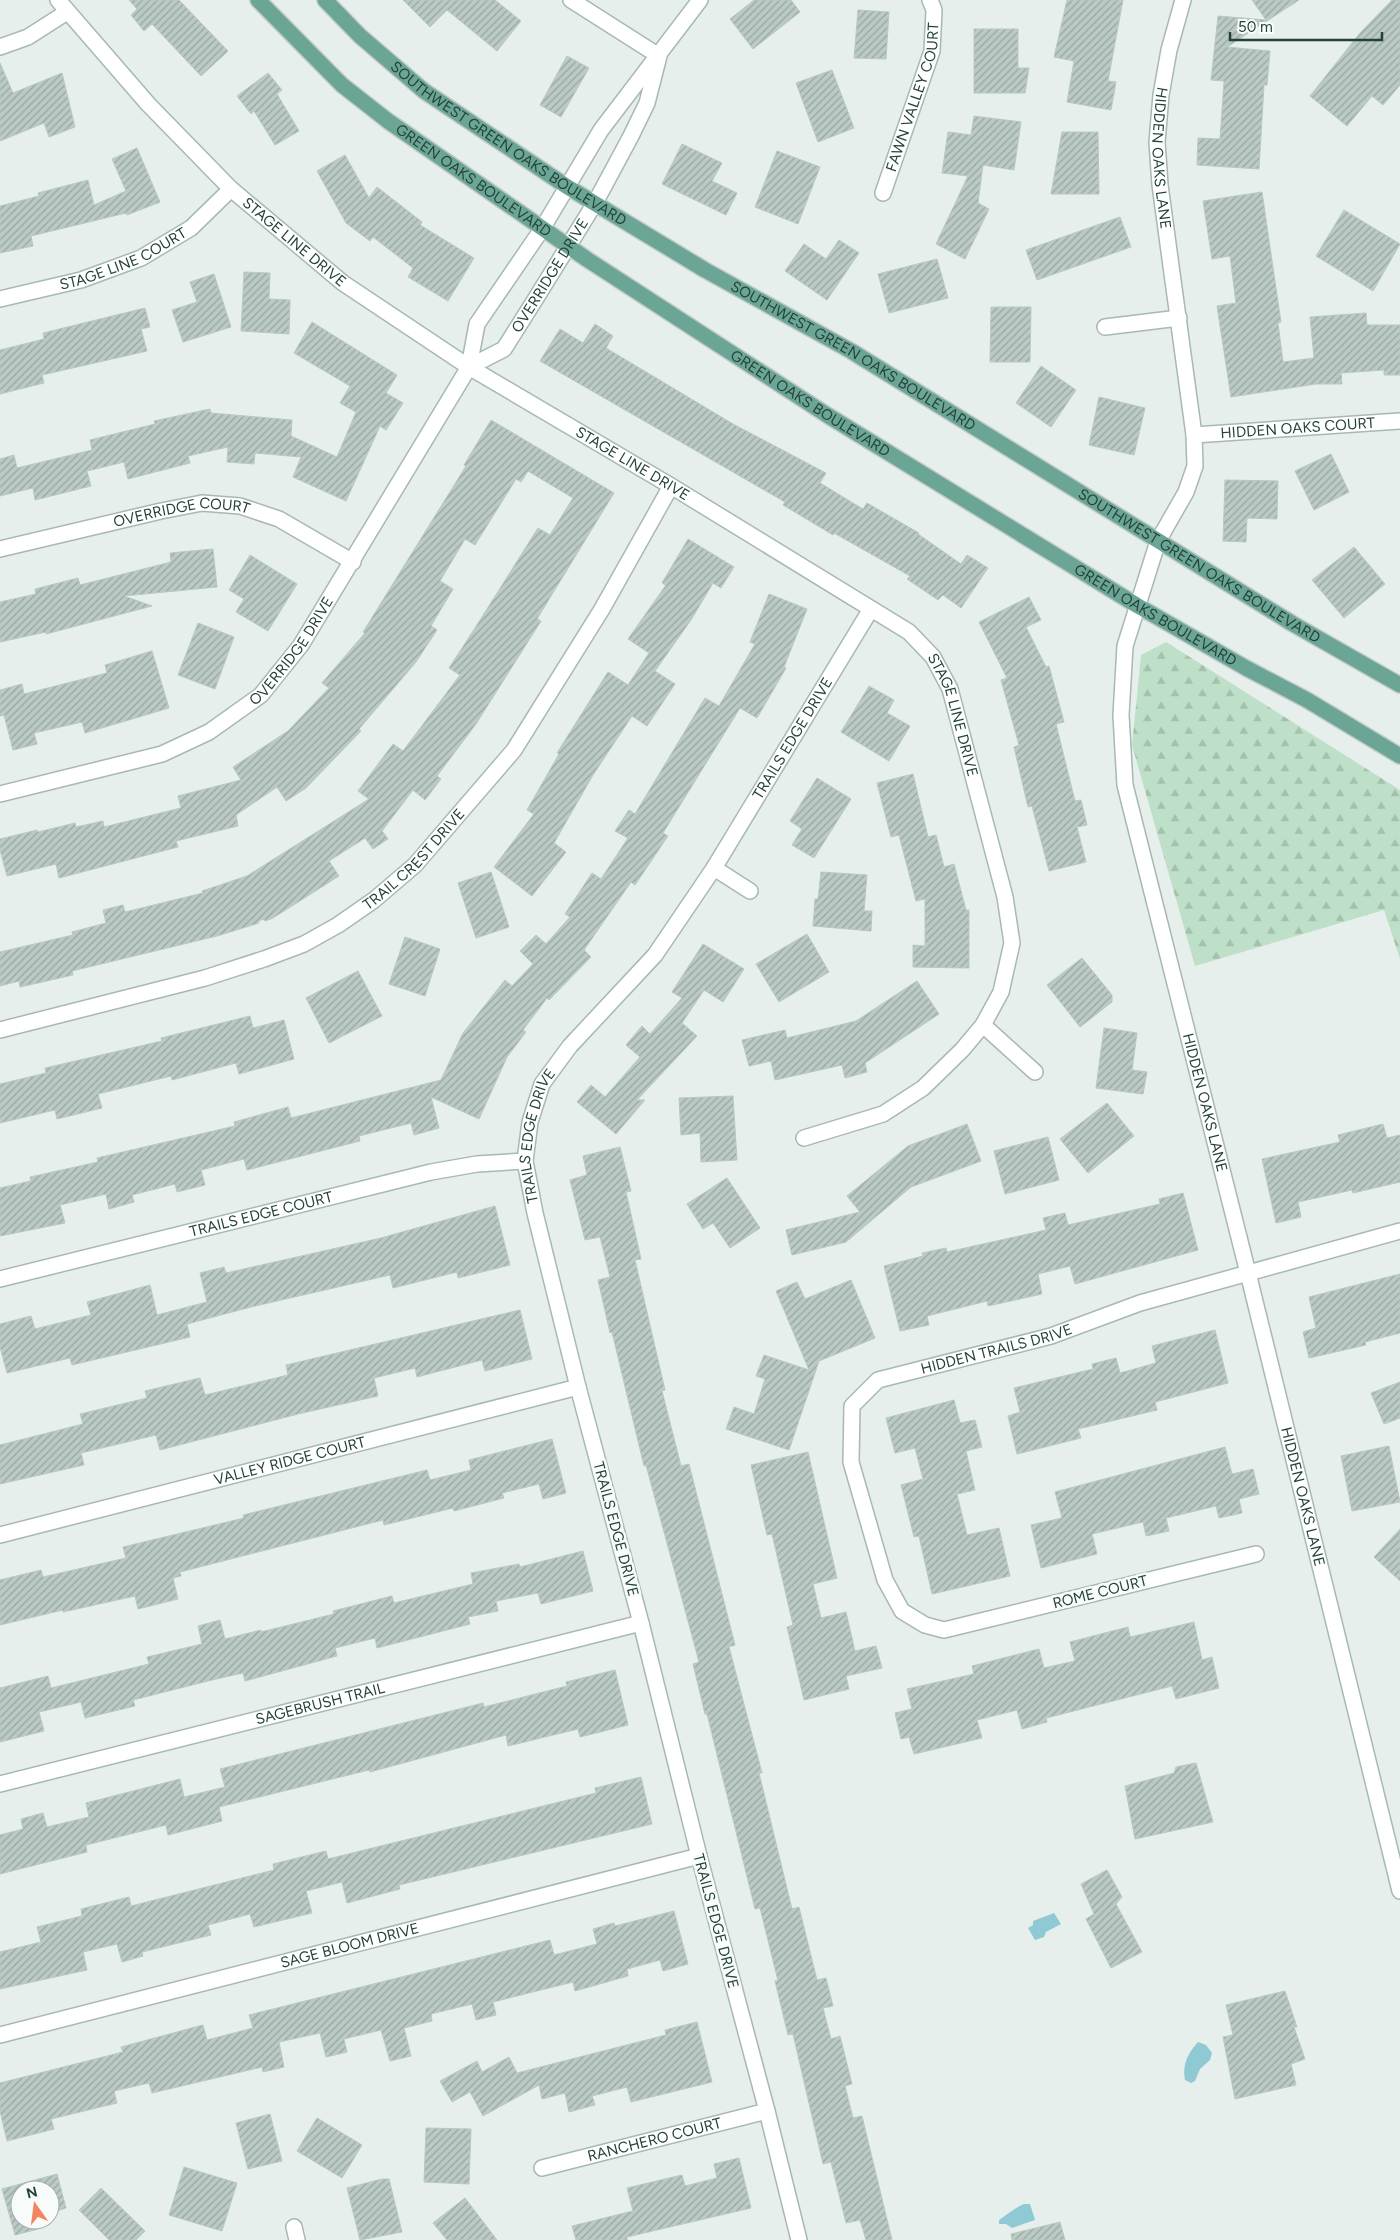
<svg xmlns="http://www.w3.org/2000/svg" width="1400" height="2240" viewBox="0 0 1400 2240" font-family="Figtree,sans-serif">
	<style>
		.forest { fill: url(#forest-firs) }
		.water { fill: #8ec9d4 }
		.building { fill: url(#building-hatch); stroke: #b8c9c2 }
		.lines { fill: none; stroke-linecap: round; stroke-linejoin: round }
		.minor-casing { stroke: #a8b8b2; stroke-width: 18 }
		.major-casing { stroke: #c2cac8; stroke-width: 18 }
		.minor { stroke: #fff; stroke-width: 15 }
		.major { stroke: #6aa596; stroke-width: 15 }
		.labels { text-anchor: middle; stroke-width: 5; stroke-linejoin: round; paint-order: stroke }
		.street-label { font-size: 15px; fill: #24423a; stroke: #f7fbf9 }
	</style>
	<defs>
		<pattern id="forest-firs" width="22" height="20" patternUnits="userSpaceOnUse" patternTransform="scale(1.25)"><rect width="22" height="20" fill="#bfe0c8"/><path d="M5 1l3.5 6h-7zM16 11l3.5 6h-7z" fill="#a4c1ad"/></pattern>
		<pattern id="building-hatch" width="6" height="6" patternUnits="userSpaceOnUse" patternTransform="scale(1.25)"><rect width="6" height="6" fill="#bbcac4"/><path d="M-1 1l2-2M0 6l6-6M5 7l2-2" fill="none" stroke="#98a6a0"/></pattern>
	</defs>
	<rect width="100%" height="100%" fill="#e6efeb"/>
	<path class="forest" d="M1166,642L1400,790V959L1384,910L1195,966L1132,745L1141,655Z"/>
	<path class="water" d="M1054,1913L1061,1924L1046,1932L1044,1937L1035,1940L1028,1928L1033,1925V1921Z
		M1198,2042L1206,2045L1212,2053L1210,2060L1200,2069L1195,2081L1191,2083L1185,2080C1182,2065 1188,2053 1198,2042Z
		M1024,2204H1030L1035,2220L1012,2228L1006,2224H999V2220C1007,2215 1013,2209 1024,2204Z"/>
	<path class="building" d="M129,0H179L228,51L201,76L152,24L144,31L131,15L137,9Z
		M403,0H495L521,21L497,51L447,10L430,27Z
		M754,0H791L800,12L753,49L730,19Z
		M1067,0H1123L1108,81L1116,82L1111,110L1067,102L1074,61L1054,57Z
		M1252,0H1299L1227,47L1270,51L1267,85H1264L1259,169L1197,165L1198,138L1220,139L1224,81L1211,80L1218,16L1266,20Z
		M1392,0H1400V85L1383,105L1372,96L1347,126L1310,96L1360,33Z
		M858,10L889,12L886,59L854,58Z
		M974,29H1018V68H1029L1025,93H974Z
		M567,56L589,68L561,117L540,105Z
		M0,63L13,93L62,73L75,127L49,137L44,123L0,141Z
		M832,70L854,128L818,142L796,83Z
		M268,73L282,90L277,94L299,131L275,145L254,111L251,114L237,96Z
		M974,116L1021,122L1014,170L983,165L978,203L989,209L965,259L936,244L968,176L942,173L948,132L971,135Z
		M1062,132H1098L1099,194H1051Z
		M682,144L722,163L712,181L737,193L726,215L662,184Z
		M137,148L160,202L127,215L126,213L31,236L33,246L0,253V206L39,196L38,193L88,180L94,205L126,191L112,159Z
		M777,151L820,167L798,224L755,207Z
		M345,155L369,198L377,187L422,222L420,225L474,258L448,301L408,277L413,268L373,237L370,241L346,223L317,171Z
		M1262,192L1281,322L1278,323L1283,362L1314,358L1310,317L1366,313L1367,325H1400V375H1384V370L1341,373L1342,384H1316L1231,397L1217,306L1236,303L1230,256L1212,259L1203,201Z
		M1344,210L1400,244L1373,291L1316,256Z
		M1120,217L1131,247L1037,280L1026,250Z
		M839,240L859,253L827,300L785,271L804,244L826,259Z
		M937,259L948,298L889,313L878,274Z
		M244,272L270,273L269,299L290,300L289,334L241,331Z
		M214,274L231,327L183,342L172,310L197,302L190,282Z
		M991,307H1031L1030,362H990Z
		M145,308L150,327L141,329L147,351L42,375L44,383L0,394V350L44,339L43,333Z
		M312,322L397,375L386,393L403,403L386,430L380,426L346,501L293,477L301,457L255,453L254,464L227,462L228,447L188,456L190,463L128,479L124,462L87,471L91,486L35,500L33,488L0,496V459L14,455L17,468L92,450L90,440L155,424L154,421L210,409L211,413L292,420L291,436L337,457L356,412L340,403L350,386L294,353Z
		M595,324L613,336L606,348L733,424L826,473L820,483L863,509L867,503L919,533L918,534L961,564L967,555L988,568L961,608L943,595L938,600L907,579L910,576L834,533L833,535L783,505L785,502L540,361L560,329L583,343Z
		M1041,366L1076,390L1051,427L1016,403Z
		M1099,397L1145,408L1134,455L1089,445Z
		M491,420L614,493L537,619L541,621L476,724L437,776L441,779L425,800L413,790L382,831L388,839L373,849L365,838L329,861L339,876L273,918L265,921L264,919L258,921L259,923L217,936L72,971L73,975L20,987L19,981L0,986V952L73,935L72,932L106,923L103,910L123,905L125,912L203,893L202,891L247,876L369,799L358,791L393,744L403,751L460,675L449,668L475,628L538,528L550,535L573,498L528,471L521,482L516,479L475,545L465,539L440,581L453,589L431,626L437,630L416,662L359,729L361,731L306,788L286,801L277,787L236,815L238,826L176,841L178,847L59,878L56,864L7,876L0,850V839L37,830L38,832L75,823L76,827L103,821L104,827L181,808L178,796L241,780L233,767L288,731L329,688L322,683L365,633L363,632L466,466L464,465Z
		M1331,454L1349,492L1314,510L1295,471Z
		M1225,480L1278,481L1277,519L1247,518L1246,542L1223,541Z
		M688,539L734,567L721,588L713,583L691,620L655,671L675,684L647,726L632,716L593,775L554,843L566,852L532,896L494,867L534,814L527,810L559,754L557,753L608,672L628,685L649,653L628,639L666,585L662,583Z
		M1354,547L1385,584L1344,618L1312,580Z
		M213,549L217,587L124,596L152,606L46,634V632L0,642V602L36,594L35,589L78,578L80,585L171,562L170,553Z
		M250,555L297,584L268,631L236,612L244,599L229,590Z
		M769,594L807,609L784,667L786,668L757,718L740,708L663,833L668,836L635,885L631,882L584,950L591,957L549,1000L547,998L523,1030L526,1032L507,1057L479,1119L431,1097L439,1128L414,1135L411,1123L359,1136L360,1141L247,1170L244,1159L201,1170L205,1185L177,1192L175,1184L132,1195L134,1202L109,1209L106,1194L60,1205L65,1223L0,1236V1188L31,1181L30,1177L98,1162L97,1158L235,1126L234,1122L288,1107L291,1118L441,1080L463,1033L505,980L512,986L533,964L520,951L536,935L546,944L570,917L565,914L592,873L601,879L628,838L615,831L629,810L635,814L705,698L719,706L755,644L750,642Z
		M1029,597L1041,620L1026,627L1046,667L1049,666L1064,722L1056,724L1075,801L1081,800L1087,825L1077,827L1086,862L1049,871L1032,806L1028,807L1014,747L1019,745L1001,680L1007,678L979,622Z
		M198,623L234,637L215,689L178,675Z
		M152,651L169,708L85,733L82,722L34,733L37,744L13,750L4,715L0,716V690L22,684L24,694L107,673L105,665Z
		M869,686L894,700L887,713L910,726L889,761L841,732Z
		M913,774L928,837L936,835L944,867L954,864L966,910H969V968L913,967V945L925,946V899L916,901L899,835L891,837L877,783Z
		M817,778L851,799L814,858L792,845L802,829L790,821Z
		M491,872L509,927L476,938L458,883Z
		M821,872L867,875L864,911H872L871,931L813,926L815,899H818Z
		M807,934L829,972L779,1002L756,964Z
		M405,937L440,949L425,996L389,984Z
		M703,944L744,969L723,1002L704,990L682,1023L697,1036L637,1100H645L616,1134L577,1102L591,1085L605,1097L640,1057L626,1045L642,1026L650,1034L682,998L672,992Z
		M1082,958L1112,995V1002L1080,1027L1047,985Z
		M358,971L382,1016L329,1043L306,998Z
		M917,981L939,1014L865,1063L867,1072L845,1078L842,1065L775,1080L771,1061L749,1066L742,1040L785,1030L787,1038L856,1021Z
		M250,1016L253,1028L284,1020L294,1059L239,1074L236,1063L172,1080L171,1076L98,1094L102,1108L57,1119L55,1110L0,1123V1084L46,1073L45,1068L162,1041L161,1038Z
		M1104,1028L1137,1033L1132,1070L1147,1072L1143,1094L1096,1088Z
		M733,1096L737,1160L701,1162L700,1133L681,1135L679,1098Z
		M1107,1103L1134,1136L1088,1173L1060,1139Z
		M967,1124L981,1161L911,1187L846,1242L792,1255L786,1230L860,1212L847,1196L908,1146Z
		M1383,1124L1387,1138L1400,1135V1182L1353,1193L1352,1190L1298,1202L1301,1217L1276,1223L1262,1159L1340,1142L1338,1135Z
		M1048,1137L1059,1180L1005,1194L994,1151Z
		M620,1147L631,1191L626,1192L641,1259L635,1260L665,1390L662,1391L681,1466L689,1464L735,1645L729,1647L762,1773H759L792,1909L799,1907L817,1980L826,1978L833,2006L823,2008L831,2039L840,2036L852,2084L845,2086L853,2118L862,2116L892,2240H866L860,2220L846,2223L831,2162L823,2164L793,2034L788,2035L775,1981H778L760,1908L755,1909L707,1714H705L693,1664L699,1662L646,1465L644,1466L612,1332L610,1333L598,1280L610,1277L600,1237L585,1240L570,1180L587,1175L583,1156Z
		M727,1178L760,1228L730,1248L713,1223L703,1229L687,1204Z
		M1183,1193L1198,1250L1075,1284L1070,1266L1038,1274L1042,1294L988,1306L987,1301L927,1316L929,1325L900,1331L884,1266L923,1256L922,1253L946,1248L947,1252L1046,1230L1043,1218L1065,1213L1068,1225L1160,1204L1159,1199Z
		M495,1206L510,1265L458,1278L457,1272L393,1288L390,1275L251,1307L187,1324L190,1337L72,1365L70,1358L7,1373L0,1347V1324L31,1316L35,1329L91,1315L87,1302L150,1285L157,1315L207,1302L200,1273L224,1267L226,1273L381,1238Z
		M1400,1274V1333L1365,1342L1366,1345L1309,1358L1303,1332L1316,1328L1309,1297Z
		M851,1280L875,1338L819,1361L789,1450L726,1429L734,1407L754,1414L765,1379L756,1376L764,1355L809,1370L776,1291L797,1282L805,1299Z
		M520,1310L532,1359L485,1371L482,1360L417,1377L415,1368L374,1378L378,1396L298,1414L160,1450L156,1435L81,1453L84,1465L0,1484V1445L83,1424L80,1414L147,1398L145,1391L200,1378L205,1395L288,1375L286,1365Z
		M1215,1330L1228,1383L1155,1402L1157,1410L1078,1429L1081,1438L1017,1454L1008,1416L1020,1412L1014,1388L1093,1369L1092,1364L1116,1358L1120,1373L1156,1363L1152,1346Z
		M1400,1382V1418L1384,1424L1371,1393Z
		M954,1400L960,1423L975,1420L982,1447L966,1451L975,1490L957,1494L967,1535L999,1528L1010,1576L932,1594L919,1536L914,1537L901,1485L923,1479L915,1448L895,1453L886,1418Z
		M552,1439L566,1493L543,1499L539,1484L502,1493L504,1498L454,1511L453,1508L384,1525L383,1520L180,1572L181,1576L173,1578L178,1599L138,1609L135,1596L63,1612V1610L0,1625V1580L41,1570L43,1577L126,1558L123,1547L244,1518L243,1515L427,1470L430,1480L471,1470L469,1460Z
		M1389,1446L1400,1502L1352,1511L1341,1456Z
		M1225,1447L1232,1474L1253,1469L1259,1494L1239,1499L1242,1513L1219,1518L1216,1506L1166,1518L1169,1531L1146,1536L1143,1522L1092,1534L1097,1554L1041,1568L1031,1525L1062,1518L1055,1492Z
		M808,1452L837,1578L813,1584L821,1618L846,1612L855,1651L876,1646L882,1668L846,1676L849,1689L804,1700L787,1627L793,1625L772,1534L767,1535L751,1465Z
		M1400,1529V1581L1374,1557Z
		M583,1551L593,1591L541,1604L538,1593L496,1601L498,1611L468,1617L470,1624L377,1648L375,1638L335,1648L337,1656L245,1681L243,1673L212,1680L133,1700L135,1706L85,1718L81,1702L39,1712L44,1731L0,1742V1688L48,1676L51,1688L149,1664L147,1657L202,1644L198,1626L220,1620L225,1639L261,1630V1632L334,1614L333,1611L392,1596L394,1603L473,1584L471,1573L519,1564L520,1567Z
		M1194,1622L1202,1660L1212,1657L1219,1688L1176,1699L1172,1686L1046,1718L1047,1722L1022,1729L1017,1710L977,1720L982,1738L914,1754L909,1737L901,1739L895,1713L912,1709L907,1689L974,1674L972,1666L1039,1649L1044,1668L1075,1661L1070,1642L1128,1627L1130,1637Z
		M615,1670L628,1725L580,1737L578,1729L508,1746L506,1735L370,1772L369,1770L219,1807L222,1821L168,1835L166,1825L86,1845L87,1852L0,1874V1835L23,1829L21,1819L43,1813L47,1827L89,1817L86,1803L180,1779L184,1797L225,1787L220,1769L483,1703L484,1707L567,1686L566,1682Z
		M1196,1763L1213,1822L1135,1839L1125,1786L1174,1773L1176,1767Z
		M641,1777L652,1824L399,1885L400,1889L347,1903L342,1882L306,1891L312,1913L254,1927L250,1914L208,1925L211,1935L142,1952L143,1956L122,1962L117,1944L83,1952L87,1970L0,1989V1952L41,1942L37,1927L82,1916L81,1909L129,1897L131,1906L274,1870L273,1864L326,1851L328,1859L596,1793L595,1788Z
		M1107,1870L1122,1897L1116,1904L1142,1952L1111,1968L1086,1919L1094,1914L1081,1884Z
		M674,1911L688,1964L663,1971L660,1960L627,1969L628,1976L575,1991L573,1982L493,2002L496,2015L476,2020L472,2004L431,2014L432,2021L404,2028L411,2056L390,2061L381,2030L344,2039L347,2052L326,2057L320,2033L279,2042L284,2067L263,2072L262,2067L152,2093L149,2083L114,2091L117,2103L51,2119L54,2129L7,2141L0,2111V2083L123,2052L121,2047L203,2025L207,2040L253,2028L249,2015L550,1940L554,1955L597,1944L593,1929L614,1923L615,1926Z
		M1285,1991L1297,2027H1294L1305,2059L1291,2064L1296,2085L1235,2099L1223,2037L1233,2035L1226,2005Z
		M697,2022L712,2082L631,2102L627,2087L592,2096L595,2105L569,2112L565,2093L542,2099L539,2085L483,2116L470,2092L452,2102L440,2081L477,2061L482,2072L509,2057L517,2073L666,2035L665,2030Z
		M270,2114L282,2161L248,2169L236,2123Z
		M317,2118L362,2145L342,2178L297,2151Z
		M426,2128L471,2129L469,2184L424,2182Z
		M739,2158L751,2208L627,2237V2240H576L572,2226L633,2211L627,2188L682,2175L685,2186L717,2178L714,2164Z
		M184,2167L237,2183L222,2231L169,2215Z
		M57,2174L66,2208L50,2213V2190H20V2220H36L38,2229L15,2235L2,2189Z
		M382,2179H389L402,2232L360,2240L347,2188Z
		M101,2188L145,2231L136,2240H109L79,2210Z
		M465,2198L497,2240H447L433,2223Z
		M1060,2222L1065,2240H1012L1011,2234Z"/>
	<g class="lines">
		<g class="minor-casing">
			<g id="minor">
				<path id="s1" d="M58,0L148,104L231,189L343,283L469,367L671,486L909,632L933,657L950,689L1005,897L1012,943L1001,992L983,1025L962,1050L923,1088L883,1114L804,1138"/>
				<path d="M571,0L659,56"/>
				<path id="s2" d="M1183,0L1169,50L1161,95L1157,142L1160,185L1194,435L1195,466L1186,492L1158,541L1125,646L1121,715L1125,785L1248,1273L1400,1891"/>
				<path d="M0,47L28,37L67,12"/>
				<path id="s3" d="M883,193L932,51L934,10L930,0"/>
				<path id="s4" d="M0,299L81,280L141,258L191,228L231,189"/>
				<path d="M1105,327L1179,318"/>
				<path id="s5" d="M469,367L504,349L533,303L595,203L631,136L647,103L658,60"/>
				<path id="s6" d="M1194,435L1400,421"/>
				<path id="s7" d="M0,549L161,511L202,503L240,506L279,519L353,562"/>
				<path id="s8" d="M0,794L162,754L209,732L261,695L301,645L469,367L477,324L542,229L601,130L700,0"/>
				<path d="M714,868L750,891"/>
				<path d="M983,1025L1035,1072"/>
				<path id="s9" d="M0,1030L205,978L264,959L304,944L338,925L374,900L415,865L514,750L602,609L671,486"/>
				<path id="s10" d="M0,1279L431,1172L477,1164L525,1161"/>
				<path id="s11" d="M0,1535L578,1387"/>
				<path id="s12" d="M1256,1554L944,1630L925,1625L902,1611L885,1580L851,1462L852,1406L878,1380L1051,1336L1140,1303L1400,1231"/>
				<path id="s13" d="M0,1784L641,1623"/>
				<path id="s14" d="M0,2035L699,1856"/>
				<path id="s15" d="M542,2168L767,2111"/>
				<path d="M294,2227L297,2240"/>
				<path id="s16" d="M799,2240L767,2111L699,1856L641,1623L578,1387L535,1213L525,1161L530,1122L542,1084L570,1046L655,955L714,868L871,609"/>
			</g>
		</g>
		<g class="major-casing">
			<g id="major">
				<path id="s17" d="M258,0L342,85L388,121L588,260L827,415L1138,606L1246,668L1307,700L1400,756"/>
				<path id="s18" d="M325,0L360,36L424,91L566,186L705,270L851,351L1293,624L1400,685"/>
			</g>
		</g>
		<use href="#minor" class="minor"/>
		<use href="#major" class="major"/>
	</g>
	<g class="labels">
		<g class="street-label">
			<text dy="5" stroke="none"><textPath href="#s3" startOffset="101">FAWN VALLEY COURT</textPath></text>
			<text dy="5" stroke="none"><textPath href="#s18" startOffset="234">SOUTHWEST GREEN OAKS BOULEVARD</textPath></text>
			<text dy="5" stroke="none"><textPath href="#s2" startOffset="161">HIDDEN OAKS LANE</textPath></text>
			<text dy="5" stroke="none"><textPath href="#s17" startOffset="282">GREEN OAKS BOULEVARD</textPath></text>
			<text dy="5" stroke="none"><textPath href="#s1" startOffset="339">STAGE LINE DRIVE</textPath></text>
			<text dy="5" stroke="none"><textPath href="#s4" startOffset="130">STAGE LINE COURT</textPath></text>
			<text dy="5" stroke="none"><textPath href="#s5" startOffset="126">OVERRIDGE DRIVE</textPath></text>
			<text dy="5" stroke="none"><textPath href="#s18" startOffset="639">SOUTHWEST GREEN OAKS BOULEVARD</textPath></text>
			<text dy="5" stroke="none"><textPath href="#s17" startOffset="686">GREEN OAKS BOULEVARD</textPath></text>
			<text dy="5" stroke="none"><textPath href="#s6" startOffset="104">HIDDEN OAKS COURT</textPath></text>
			<text dy="5" stroke="none"><textPath href="#s1" startOffset="744">STAGE LINE DRIVE</textPath></text>
			<text dy="5" stroke="none"><textPath href="#s7" startOffset="186">OVERRIDGE COURT</textPath></text>
			<text dy="5" stroke="none"><textPath href="#s18" startOffset="1044">SOUTHWEST GREEN OAKS BOULEVARD</textPath></text>
			<text dy="5" stroke="none"><textPath href="#s17" startOffset="1091">GREEN OAKS BOULEVARD</textPath></text>
			<text dy="5" stroke="none"><textPath href="#s8" startOffset="336">OVERRIDGE DRIVE</textPath></text>
			<text dy="5" stroke="none"><textPath href="#s1" startOffset="1164">STAGE LINE DRIVE</textPath></text>
			<text dy="5" stroke="none"><textPath href="#s16" startOffset="1621">TRAILS EDGE DRIVE</textPath></text>
			<text dy="5" stroke="none"><textPath href="#s9" startOffset="456">TRAIL CREST DRIVE</textPath></text>
			<text dy="5" stroke="none"><textPath href="#s2" startOffset="1132">HIDDEN OAKS LANE</textPath></text>
			<text dy="5" stroke="none"><textPath href="#s16" startOffset="1140">TRAILS EDGE DRIVE</textPath></text>
			<text dy="5" stroke="none"><textPath href="#s10" startOffset="269">TRAILS EDGE COURT</textPath></text>
			<text dy="5" stroke="none"><textPath href="#s12" startOffset="741">HIDDEN TRAILS DRIVE</textPath></text>
			<text dy="5" stroke="none"><textPath href="#s11" startOffset="299">VALLEY RIDGE COURT</textPath></text>
			<text dy="5" stroke="none"><textPath href="#s2" startOffset="1538">HIDDEN OAKS LANE</textPath></text>
			<text transform="translate(616 1529) rotate(75)" y="5">TRAILS EDGE DRIVE</text>
			<text transform="translate(1100 1592) rotate(-14)" y="5">ROME COURT</text>
			<text dy="5" stroke="none"><textPath href="#s13" startOffset="330">SAGEBRUSH TRAIL</textPath></text>
			<text transform="translate(716 1921) rotate(75)" y="5">TRAILS EDGE DRIVE</text>
			<text dy="5" stroke="none"><textPath href="#s14" startOffset="361">SAGE BLOOM DRIVE</textPath></text>
			<text dy="5" stroke="none"><textPath href="#s15" startOffset="116">RANCHERO COURT</textPath></text>
		</g>
	</g>
	<g transform="translate(35 2205) rotate(346)"><circle r="24" fill="#f7fbf9" stroke="#a3b1ad"/>
	<path d="M0-4L9 19L0 12L-9 19Z" fill="#f4845f"/>
	<text y="-8" font-size="14" font-weight="bold" text-anchor="middle" fill="#24423a">N</text>
	</g>
	<path d="M1230 32v8h152v-8" fill="none" stroke="#24423a" stroke-width="2.5"/>
	<text x="1238" y="32" font-size="15" fill="#24423a" stroke="#f7fbf9" stroke-width="4" paint-order="stroke">50 m</text>
</svg>
